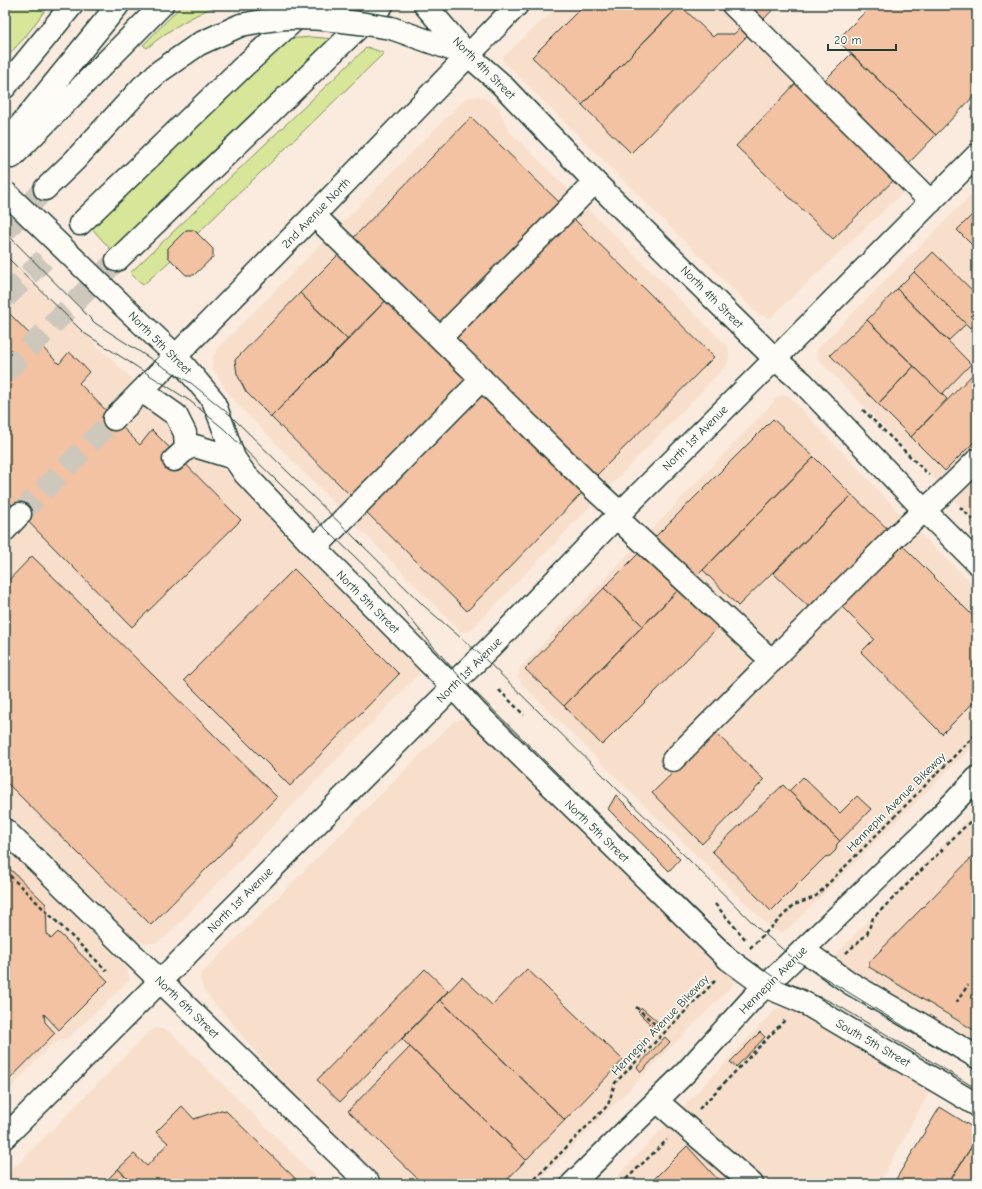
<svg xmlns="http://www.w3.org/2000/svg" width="982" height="1189" viewBox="0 0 982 1189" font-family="'Comic Neue',sans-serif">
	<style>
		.built { fill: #f8dfcc }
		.green { fill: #d7e699; stroke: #7b9266 }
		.building { fill: #f2c2a2; stroke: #1f3d34 }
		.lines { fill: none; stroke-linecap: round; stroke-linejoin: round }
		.minor-tunnel { stroke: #cec8bc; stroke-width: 22; stroke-dasharray: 22 11; stroke-linecap: butt }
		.highway-tunnel { stroke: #cec8bc; stroke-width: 22; stroke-dasharray: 22 11; stroke-linecap: butt }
		.minor-casing { stroke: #1f3d34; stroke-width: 25 }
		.major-casing { stroke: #1f3d34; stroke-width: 25 }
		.highway-casing { stroke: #1f3d34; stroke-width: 25 }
		.path { stroke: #1f3d34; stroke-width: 2.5; stroke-dasharray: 4 3; stroke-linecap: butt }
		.minor { stroke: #fdfcf7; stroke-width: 22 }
		.major { stroke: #fdfcf7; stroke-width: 22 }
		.highway { stroke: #fdfcf7; stroke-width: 22 }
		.tram { stroke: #1f3d34; stroke-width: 1 }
		.minor-bridge-casing { stroke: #1f3d34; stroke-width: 25; stroke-linecap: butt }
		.highway-bridge-casing { stroke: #1f3d34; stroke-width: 25; stroke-linecap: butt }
		.minor-bridge { stroke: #fdfcf7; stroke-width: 22 }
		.highway-bridge { stroke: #fdfcf7; stroke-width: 22 }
		.labels { text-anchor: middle; stroke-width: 3; stroke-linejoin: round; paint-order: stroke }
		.street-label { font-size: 12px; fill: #1f3d34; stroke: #fdfcf7 }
	</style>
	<rect width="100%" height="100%" fill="#faebde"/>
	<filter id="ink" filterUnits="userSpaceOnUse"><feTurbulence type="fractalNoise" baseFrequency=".025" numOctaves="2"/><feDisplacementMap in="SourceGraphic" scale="8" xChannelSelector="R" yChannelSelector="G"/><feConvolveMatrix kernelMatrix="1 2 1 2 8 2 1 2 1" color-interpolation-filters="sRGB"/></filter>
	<g filter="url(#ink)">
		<path class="built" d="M559,5H733L912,184L770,318L758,314L502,60L505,55Z
			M479,96L488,100L498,107L509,131L728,347L729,355L727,365L470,631L466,632H461L232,399L212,367L213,357L218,348L466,98Z
			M977,189V523L818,359L816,353L818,348Z
			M5,255L418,659L420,666L419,674L165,938L156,943H144L133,938L5,811Z
			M783,395H788L916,530L977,588V742L788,929L780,932L772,929L639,800L521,683L518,676L520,668L778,397Z
			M461,719L471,722L731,971L733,985L535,1184H369L204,991L200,980L201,974L454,721Z
			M977,810V1049L836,966L834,960L837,953Z
			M5,847L122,962L128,972L129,981L69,1037L52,1044L5,1094Z
			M785,1007L796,1009L932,1087L879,1184H610L776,1009Z
			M156,1028L169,1031L323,1184H5V1177L150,1031Z"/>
		<path class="green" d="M5,5H49L26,36L5,59Z
			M182,5H219C191,16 170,29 147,48L143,45Z
			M312,37L334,39L111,250L89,225L283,39Z
			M367,47L384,53L198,233L194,230H186L168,248V256L171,260L143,285L130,273Z"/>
		<path class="building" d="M584,5H680L582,105L532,57Z
			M680,5L713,37L716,34H734L742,26L750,33L631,153L582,105Z
			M750,5H777L764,19Z
			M872,5H977V93L936,135L837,40Z
			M851,54L936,135L906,166L821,84Z
			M798,81L896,178L833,239L736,146Z
			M471,117L559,202L441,324L353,238Z
			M977,210V250L957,230Z
			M574,219L714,357L595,477L455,340Z
			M186,230H194L213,249V257L194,275H186L168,257V248Z
			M342,251L389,297L348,340L300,293Z
			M933,252L977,295V335L914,272Z
			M914,272L966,324L948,341L897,289Z
			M897,289L971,364L942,394L867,320Z
			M300,293L348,340L271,417L246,392L237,374L235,360Z
			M389,297L470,377L352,497L271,417Z
			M5,309L59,364L69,352L79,361L89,372L79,383L140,445L152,430L241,520L132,627L5,498Z
			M867,320L914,366L878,404L830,355Z
			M914,366L947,399L911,437L878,404Z
			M977,370V439L945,471L911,437Z
			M482,390L585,490L467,611L364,510Z
			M773,419L814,457L697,576L655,537Z
			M814,457L852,495L738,606L703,570Z
			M852,495L892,533L814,612L773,573Z
			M901,544L977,620V699L942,734L861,652L874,639L840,605Z
			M641,551L680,588L643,626L604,588Z
			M32,556L277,797L151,925L5,781V584Z
			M294,569L399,674L290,786L184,680Z
			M604,588L643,626L564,706L525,669Z
			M680,588L720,625L653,694L602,745L564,706Z
			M715,732L764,780L702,844L652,793Z
			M803,777L840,813L857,796L871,809L840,841L789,791Z
			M783,785L840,841L837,844L836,850L830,856L825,857L771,911L712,851Z
			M616,795L680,859L669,871L608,809Z
			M977,852V1032L869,967V963L871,960Z
			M5,864L46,904L47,934L51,939L58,932L108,981L59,1030L44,1014L45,1022L55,1033L5,1084Z
			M425,969L448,991L340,1102L317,1080Z
			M527,969L623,1060L565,1120L440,1000L462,977L492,1005Z
			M440,1000L565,1120L526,1160L402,1039Z
			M642,1008L659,1023L654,1028L638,1012Z
			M760,1032L765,1037L736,1067L730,1062Z
			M665,1037L670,1042L641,1072L637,1067Z
			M410,1047L526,1160L503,1184H423L348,1111Z
			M182,1106L194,1119L221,1110L226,1111L301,1184H134L118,1169L134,1154L147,1166L168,1143L156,1132Z
			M940,1107L977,1130V1138L948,1184H893Z
			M977,1138V1184H960L951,1179Z
			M687,1146L722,1184H649Z
			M118,1169L134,1184H103Z"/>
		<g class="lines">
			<path class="minor-tunnel" d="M20,514L114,419"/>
			<path class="highway-tunnel" d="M5,231L45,189
				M5,298L80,224
				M5,372L117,260"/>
			<g class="minor-casing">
				<path id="minor" d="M733,5L931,202
					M314,215L595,490L620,513
					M119,302L176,356L213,400L224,429L234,458L245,474L315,548L453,687L475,711L728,959L765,986L803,1002L977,1105
					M440,338L595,182
					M142,391L176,415L185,433L186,449
					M114,419L314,215L517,5
					M174,460L186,449L195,446L234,458
					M616,517L772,661
					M5,530L20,514
					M315,548L482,379
					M673,760L895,537C923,512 951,487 977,460
					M5,830L369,1184
					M803,950L850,983L977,1057
					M657,1101L752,1184
					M5,1137L453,687L460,677L491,647L620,513L775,359L977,155"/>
			</g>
			<g class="major-casing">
				<path id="major" d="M425,5L468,55L500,83L595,182L775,359L803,383L924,510L977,563
					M572,1184L687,1071L752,999L928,829L977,778"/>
			</g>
			<g class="highway-casing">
				<path id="highway" d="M391,28L468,55
					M5,87L72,5
					M5,144L118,5
					M12,157L162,5
					M45,189L74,161L143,86L160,71L199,44L241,25
					M80,224L244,66L311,5
					M117,260L382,5"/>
			</g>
			<path class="path" d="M863,410L929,475
				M960,507L977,524
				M499,690L524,715
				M947,844L977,815
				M5,871L107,971
				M715,904L746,940
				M750,948L794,905L815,897L977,733
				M846,953L867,934L873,918L943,849
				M956,1003L968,985
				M636,1007L659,1028
				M699,1109L786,1019
				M530,1184L608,1105L615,1083L717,979
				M621,1184L667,1140"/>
			<use href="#minor" class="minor"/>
			<use href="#major" class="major"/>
			<use href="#highway" class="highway"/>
			<path class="tram" d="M5,232L95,323L165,368L191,383L229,414L424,606L482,656L539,712L758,928L794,959L977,1071
				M5,255L84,333L190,401L224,429L330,533L376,577L432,645L460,677L736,950L775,978L829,1001L844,1009L977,1089"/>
			<g class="minor-bridge-casing">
				<path id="minor-bridge" d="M5,192L119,302"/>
			</g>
			<g class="highway-bridge-casing">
				<path id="highway-bridge" d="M241,25C256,22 272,19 287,18C322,17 357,22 391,28"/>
			</g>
			<use href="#minor-bridge" class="minor-bridge"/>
			<use href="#highway-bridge" class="highway-bridge"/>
		</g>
	</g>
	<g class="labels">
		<g class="street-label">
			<text transform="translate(484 68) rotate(45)" y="4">North 4th Street</text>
			<text transform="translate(316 213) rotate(-46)" y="4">2nd Avenue North</text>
			<text transform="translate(712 297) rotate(45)" y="4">North 4th Street</text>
			<text transform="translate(160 343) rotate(45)" y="4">North 5th Street</text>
			<text transform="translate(695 438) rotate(-45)" y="4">North 1st Avenue</text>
			<text transform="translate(368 602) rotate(45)" y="4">North 5th Street</text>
			<text transform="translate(469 670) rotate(-45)" y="4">North 1st Avenue</text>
			<text transform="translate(896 802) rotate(-45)" y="4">Hennepin Avenue Bikeway</text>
			<text transform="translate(597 831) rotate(44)" y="4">North 5th Street</text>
			<text transform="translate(240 900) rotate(-45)" y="4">North 1st Avenue</text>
			<text transform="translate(773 980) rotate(-45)" y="4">Hennepin Avenue</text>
			<text transform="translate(187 1007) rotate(44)" y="4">North 6th Street</text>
			<text transform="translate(660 1025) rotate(-46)" y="4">Hennepin Avenue Bikeway</text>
			<text transform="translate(873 1043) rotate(30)" y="4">South 5th Street</text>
		</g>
	</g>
	<rect width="982" height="1189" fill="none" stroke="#fdfcf7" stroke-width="20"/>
	<rect x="10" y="10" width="962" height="1169" fill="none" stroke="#1f3d34" stroke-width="1.5" filter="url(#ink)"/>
	<path d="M828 44v6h68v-6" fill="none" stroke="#1f3d34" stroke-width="2"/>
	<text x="834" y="44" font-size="12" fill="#1f3d34" stroke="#fdfcf7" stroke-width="3" paint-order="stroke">20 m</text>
</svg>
